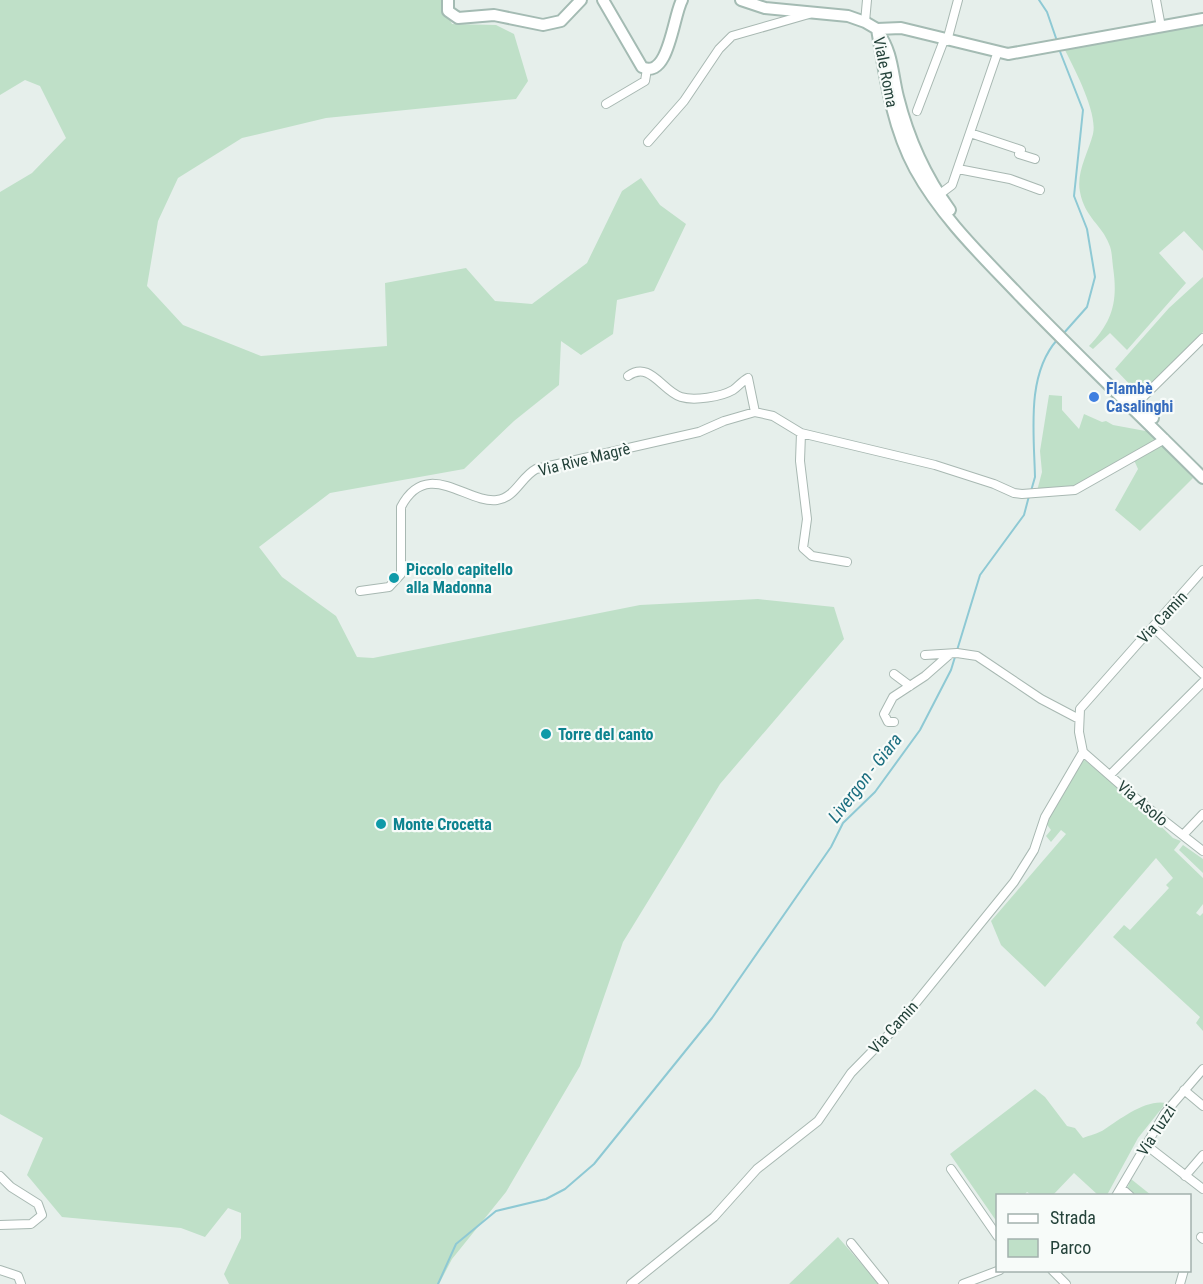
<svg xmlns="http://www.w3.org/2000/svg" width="1203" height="1284" viewBox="0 0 1203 1284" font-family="'Roboto Condensed',sans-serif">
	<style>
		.green { fill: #bfe0c8 }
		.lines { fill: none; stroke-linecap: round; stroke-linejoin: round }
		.stream { stroke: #8ec9d4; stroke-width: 2 }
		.street-casing { stroke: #a8b8b2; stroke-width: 10 }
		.secondary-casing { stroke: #a4bbb3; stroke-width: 14 }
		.street { stroke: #fff; stroke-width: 8 }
		.secondary { stroke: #fff; stroke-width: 10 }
		.shop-dot { fill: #3f7fe0; stroke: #f7fbf9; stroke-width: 2 }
		.culture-dot { fill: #0f9aa8; stroke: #f7fbf9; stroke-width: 2 }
		.labels { text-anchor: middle; stroke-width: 4.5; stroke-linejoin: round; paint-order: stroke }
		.street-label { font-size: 16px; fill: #24423a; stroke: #f7fbf9 }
		.shop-label { font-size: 16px; font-weight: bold; fill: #366cbe; stroke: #f7fbf9; text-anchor: start }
		.culture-label { font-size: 16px; font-weight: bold; fill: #0d838f; stroke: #f7fbf9; text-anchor: start }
		.water-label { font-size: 18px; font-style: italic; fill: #1c6f80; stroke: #f7fbf9 }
	</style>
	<rect width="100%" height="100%" fill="#e6efeb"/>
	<path class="green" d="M0,0H446L444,7L452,24L496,25L514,34L528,81L516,99L326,118L242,138L178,178L158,221L147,286L183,325L261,356L387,346L385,283L466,268L495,301L532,304L587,263L622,191L641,178L660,205L686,224L654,291L617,300L613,334L581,355L561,341L559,385L514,421L464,469L330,493L259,547L282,577L336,616L357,657L373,658L640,605L758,599L834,607L844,639L720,784L623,942L580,1066L506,1192L452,1259L439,1284H229L224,1274L241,1238V1213L228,1208L205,1237L181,1228L62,1217L27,1175L43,1138L0,1114V192L32,173L66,138L40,86L25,80L0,95Z
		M1203,23V251L1184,231L1159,253L1186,283L1127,350L1110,333L1093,349L1089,346C1113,321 1118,301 1113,267C1112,259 1112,250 1109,244C1102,225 1085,218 1080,192C1076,173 1088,153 1093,134C1098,113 1074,68 1064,48Z
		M1203,277V332L1142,392L1138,393L1115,369L1169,308Z
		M1049,395L1062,396V410L1079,429L1084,414L1102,422L1106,421L1113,425L1151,432L1156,441L1078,487L1037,491L1042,472L1040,451Z
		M1159,446H1164L1193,478L1140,531L1115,510L1138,469L1134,460Z
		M1082,758L1138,804L1173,838L1181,841L1174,850L1203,878V904L1196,913L1200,916L1203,913V1031L1196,1023L1200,1017L1113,937L1124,925L1130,930L1169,888L1166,885L1173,878L1156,858L1045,987L1001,945L991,921L1066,834L1061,830L1051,842L1046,836L1051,830L1045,822Z
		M1183,845L1203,859V873L1179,850Z
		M1035,1089L1045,1097L1067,1126L1075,1128L1083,1138C1090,1135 1098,1134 1105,1129C1120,1119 1146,1099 1166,1103L1138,1138L1107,1195H1098L1074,1173L1053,1195H1032L1027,1192L1024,1195L998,1196L997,1222L950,1154Z
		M1131,1179L1151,1195H1134L1127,1189Z
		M838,1237L879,1284H789Z"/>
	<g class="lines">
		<path class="stream" d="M1039,0L1047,12L1057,41
			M1059,49L1083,110L1074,196L1087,229L1095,277L1087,307L1063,334
			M1031,491L1035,477C1034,433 1026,375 1057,340
			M438,1284L456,1244L496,1211L546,1199L565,1189L594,1164L712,1018L831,847L843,823L875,792L920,730L951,670L980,575L1024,515L1029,496"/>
		<g class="street-casing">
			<path id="street" d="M1156,0L1161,27
				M865,22L867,0
				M947,41L958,0
				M606,104L645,81L647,69
				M917,111L944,40
				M970,133L1021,150L1019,154L1035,159
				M648,142L684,101L719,49L732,36L809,14
				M958,169L1010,179L1040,190
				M940,194L952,185L997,54
				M628,376C650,360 662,391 681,397C694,401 721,397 733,390C738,387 742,381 748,378L755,412
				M1138,402L1203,338
				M801,433L800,461L807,519L803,548L812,556L847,562
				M360,591L389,587L401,574V507C427,457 467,504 497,500C515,498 521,477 536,469L699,432L724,421L755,412L773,416L801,433L935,465L994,484L1014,493L1022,494L1075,490L1165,439
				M1153,627L1203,674
				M925,655L957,653L977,656L1041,699L1079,719
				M894,674L910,686
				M894,722H888L884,714L893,697L925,676L950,654
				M1083,752L1139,801L1203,851
				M1110,775L1203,682
				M1183,835L1203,814
				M1184,1090L1203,1106
				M1146,1145L1203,1189
				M951,1169L998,1237
				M0,1176L11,1187L38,1204L42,1215L31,1224L0,1225
				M1185,1176L1203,1155
				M1121,1188L1130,1196
				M1116,1196L1165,1113L1203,1069
				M1201,1237L1203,1239
				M851,1243L884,1284
				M0,1270L18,1276L21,1284
				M1052,1270L1066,1284
				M631,1284L714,1217L757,1169L818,1121L851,1073L898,1025L1014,882L1034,850L1045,817L1083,752L1079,732L1080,709L1203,570
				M963,1284L1000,1270
				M1180,1284L1184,1270"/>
		</g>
		<g class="secondary-casing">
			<path id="secondary" d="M448,0V11L458,18L494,15L543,25L561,21L581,0
				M603,0L642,67C669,80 673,16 682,0
				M741,0L765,8L848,16L865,22L877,29L901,28L1008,54L1203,19
				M877,29C885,76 892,127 915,169C942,218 981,255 1019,295C1079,357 1142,417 1203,478
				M878,32C893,53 892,73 898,97C908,137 926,177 950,210
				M1126,391L1153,418"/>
		</g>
		<use href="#street" class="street"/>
		<use href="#secondary" class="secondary"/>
	</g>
	<circle class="shop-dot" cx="1094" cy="397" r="6"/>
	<g class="culture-dot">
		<circle cx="394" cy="578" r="6"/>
		<circle cx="546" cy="734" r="6"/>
		<circle cx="381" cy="824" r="6"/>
	</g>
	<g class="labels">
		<g class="street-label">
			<text transform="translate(886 72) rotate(79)" y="6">Viale Roma</text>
			<text transform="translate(584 459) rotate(-14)" y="6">Via Rive Magrè</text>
			<text transform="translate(1162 617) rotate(-47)" y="6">Via Camin</text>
			<text transform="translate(1143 803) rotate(40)" y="6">Via Asolo</text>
			<text transform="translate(893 1027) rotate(-48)" y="6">Via Camin</text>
			<text transform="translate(1156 1130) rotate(-57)" y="6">Via Tuzzi</text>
		</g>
		<g class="shop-label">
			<text x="1106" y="394">Flambè<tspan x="1106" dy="18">Casalinghi</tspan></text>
		</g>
		<g class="culture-label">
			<text x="406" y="575">Piccolo capitello<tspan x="406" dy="18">alla Madonna</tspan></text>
			<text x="558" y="740">Torre del canto</text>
			<text x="393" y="830">Monte Crocetta</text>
		</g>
		<g class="water-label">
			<text transform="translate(865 778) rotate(-52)" y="6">Livergon - Giara</text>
		</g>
	</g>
	<rect x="996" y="1194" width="195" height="78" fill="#f7fbf9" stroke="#a3b1ad" stroke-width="1.5"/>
	<rect x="1008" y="1214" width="30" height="9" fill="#ffffff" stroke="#a3b1ad" stroke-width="1.5"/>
	<text x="1050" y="1224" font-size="18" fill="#24423a">Strada</text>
	<rect x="1008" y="1239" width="30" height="18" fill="#bfe0c8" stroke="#a3b1ad" stroke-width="1.5"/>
	<text x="1050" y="1254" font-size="18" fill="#24423a">Parco</text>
</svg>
